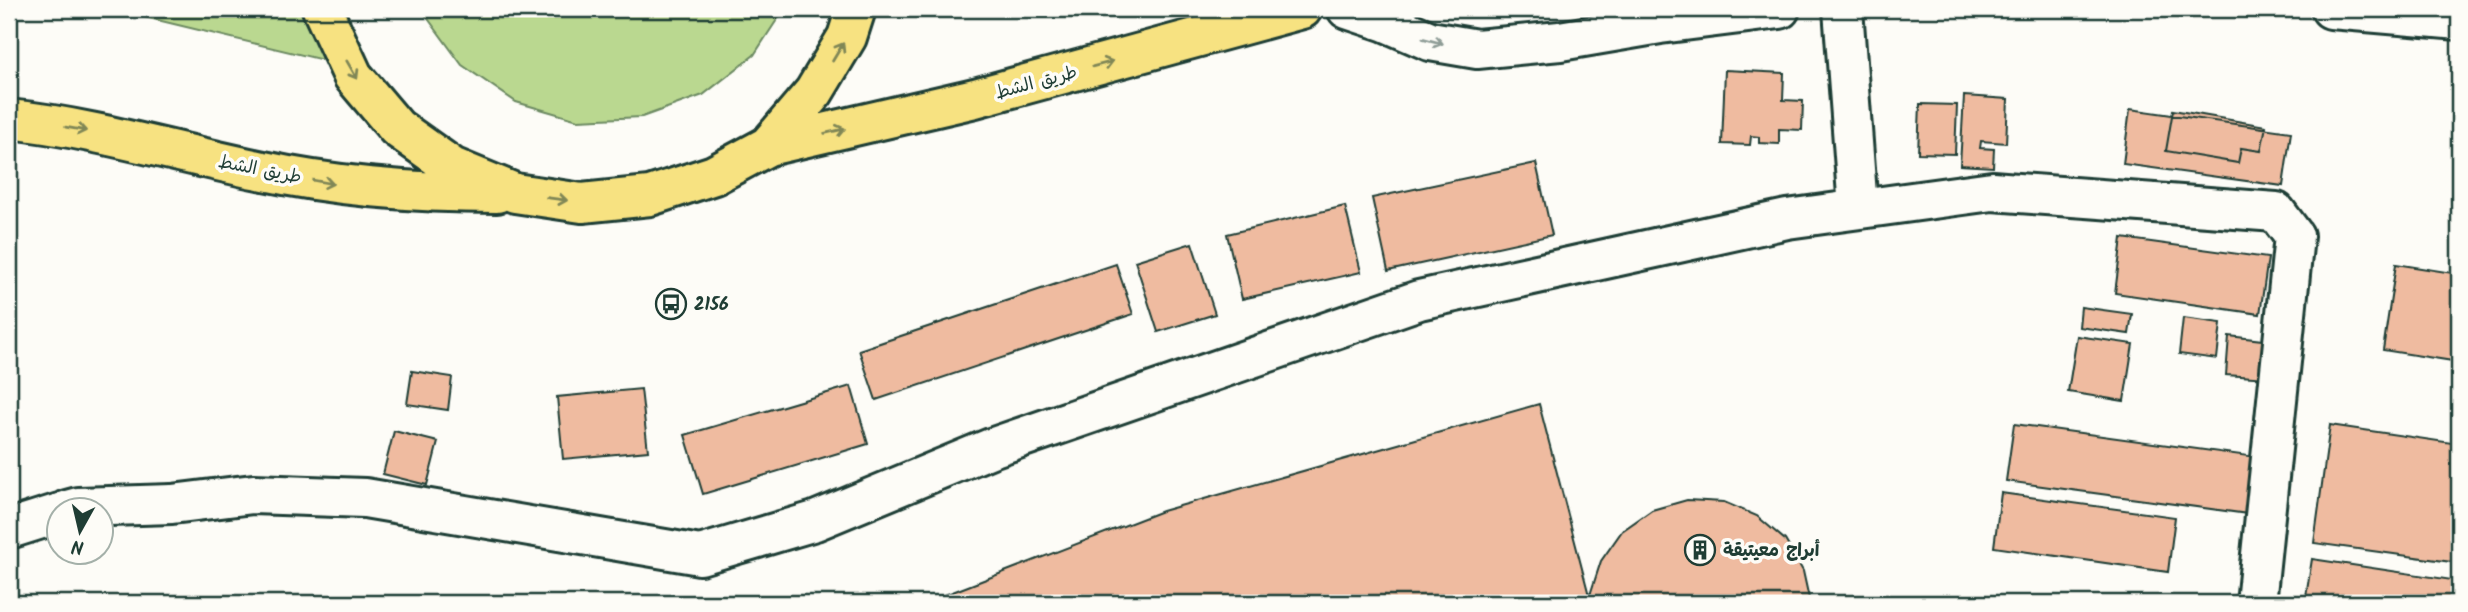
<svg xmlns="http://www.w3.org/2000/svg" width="2468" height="612" viewBox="0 0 2468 612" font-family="Kalam,'Playpen Sans Arabic',sans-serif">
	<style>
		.green { fill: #bad890; stroke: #6c8a62; stroke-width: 2 }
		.building { fill: #efbba0; stroke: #1f3d34; stroke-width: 2 }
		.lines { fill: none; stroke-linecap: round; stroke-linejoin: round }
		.minor-casing { stroke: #1f3d34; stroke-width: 44 }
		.highway-casing { stroke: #1f3d34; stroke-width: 44 }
		.minor { stroke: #fdfcf7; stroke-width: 38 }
		.highway { stroke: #f7e281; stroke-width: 38 }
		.oneway { stroke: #8e9c96 }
		.oneway2 { stroke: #808757 }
		.labels { text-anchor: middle; stroke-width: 7; stroke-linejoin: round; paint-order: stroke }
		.street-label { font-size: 18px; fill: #1f3d34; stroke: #fdfcf7 }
		.poi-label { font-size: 18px; font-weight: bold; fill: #1f3d34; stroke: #fdfcf7; text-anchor: start }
	</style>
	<rect width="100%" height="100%" fill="#fdfcf7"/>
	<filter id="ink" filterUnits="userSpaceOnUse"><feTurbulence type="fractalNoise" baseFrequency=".0143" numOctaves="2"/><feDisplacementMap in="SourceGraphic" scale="14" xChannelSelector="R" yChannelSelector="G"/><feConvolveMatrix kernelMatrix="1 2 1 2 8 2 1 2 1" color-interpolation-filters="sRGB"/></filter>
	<g filter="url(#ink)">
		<path class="green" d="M57,9H309L323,60L124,12Z
			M421,9H784L754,55L703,95L642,117L578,120L516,102L462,65Z"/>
		<path class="building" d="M1725,70L1784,73L1783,100L1803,101L1802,130L1779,129V144L1759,143V137L1751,136L1750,145L1722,144Z
			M1964,96L2008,99L2006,143L1981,141L1980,148L1994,149L1993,167L1960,165Z
			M1920,104L1957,105L1955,154L1918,153Z
			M2130,109L2291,132L2283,186L2123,164Z
			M2173,110L2266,126L2261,151L2241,148L2238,163L2166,151Z
			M1536,163L1552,235L1388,271L1372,198Z
			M1345,206L1361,272L1242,299L1227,234Z
			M2122,238L2268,258L2260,314L2115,293Z
			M1192,243L1215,314L1158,332L1135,261Z
			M1116,264L1133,314L876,400L859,350Z
			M2396,264L2459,274V362L2383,350Z
			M2081,307L2132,314L2129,334L2079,327Z
			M2183,318L2221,323L2217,359L2179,354Z
			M2077,336L2133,344L2124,401L2068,392Z
			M2229,336L2270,341L2267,378L2226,375Z
			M412,371L452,377L448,410L407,404Z
			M851,386L868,444L703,494L685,435Z
			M641,389L648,451L563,459L557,397Z
			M1539,404L1591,603H924L1162,511Z
			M2014,424L2256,457L2248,514L2006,481Z
			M2330,425L2459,444V563L2314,543Z
			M394,431L438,442L427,485L383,474Z
			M2001,493L2175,517L2168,572L1994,547Z
			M1687,500L1724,502L1757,516L1785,540L1803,571L1810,603H1591L1590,595L1601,561L1622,531L1652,510Z
			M2312,559L2459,581V603H2305Z"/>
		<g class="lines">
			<g class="minor-casing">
				<path id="minor" d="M1347,9L1386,22L1430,41L1477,49L1560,41L1660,24L1780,9
					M1843,9L1858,209
					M2331,9L2459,20
					M67,510L78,507L172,504L253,494L365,498L700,555L815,521L991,448L1419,300L1787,219L1992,191L2276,212L2294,236L2256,603
					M9,529L60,513"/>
			</g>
			<g class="highway-casing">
				<path id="highway" d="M322,9L353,76L397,128L452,167L515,193L582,203L650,196L714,175L768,146L814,92L847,37L856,9
					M9,119C93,128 176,153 259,170C337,187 416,193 497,193
					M768,146L975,98L1302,9"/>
			</g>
			<use href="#minor" class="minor"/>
			<use href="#highway" class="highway"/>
		</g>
		<defs><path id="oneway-shaft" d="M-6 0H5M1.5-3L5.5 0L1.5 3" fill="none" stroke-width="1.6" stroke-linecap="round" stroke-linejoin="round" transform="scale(1.75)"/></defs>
		<use class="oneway" href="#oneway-shaft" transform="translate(1433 41) rotate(15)"/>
		<g class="oneway2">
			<use href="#oneway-shaft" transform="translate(838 52) rotate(-59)"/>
			<use href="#oneway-shaft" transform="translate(1103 64) rotate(-15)"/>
			<use href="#oneway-shaft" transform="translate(352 70) rotate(60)"/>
			<use href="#oneway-shaft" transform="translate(76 129) rotate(10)"/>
			<use href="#oneway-shaft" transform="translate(835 131) rotate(-13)"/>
			<use href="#oneway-shaft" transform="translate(323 182) rotate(10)"/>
			<use href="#oneway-shaft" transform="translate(557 199) rotate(8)"/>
		</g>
	</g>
	<defs>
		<g id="bus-ring" transform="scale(1.575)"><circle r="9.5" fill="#fdfcf7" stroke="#1f3d34" stroke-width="1.5"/><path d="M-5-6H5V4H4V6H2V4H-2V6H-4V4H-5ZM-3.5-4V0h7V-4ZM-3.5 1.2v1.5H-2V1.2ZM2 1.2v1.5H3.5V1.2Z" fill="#1f3d34"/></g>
		<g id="building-ring" transform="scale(1.575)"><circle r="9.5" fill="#fdfcf7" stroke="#1f3d34" stroke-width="1.5"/><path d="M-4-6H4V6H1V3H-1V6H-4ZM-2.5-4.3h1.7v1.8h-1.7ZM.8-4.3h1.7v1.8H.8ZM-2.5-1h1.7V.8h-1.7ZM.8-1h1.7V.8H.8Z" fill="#1f3d34"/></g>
	</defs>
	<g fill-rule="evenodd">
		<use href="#bus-ring" x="671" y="304"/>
		<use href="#building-ring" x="1700" y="550"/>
	</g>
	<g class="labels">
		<g class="street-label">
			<text transform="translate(1036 82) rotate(-15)" y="6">طريق الشط</text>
			<text transform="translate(260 169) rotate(11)" y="6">طريق الشط</text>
		</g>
		<g class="poi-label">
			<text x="694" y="310">2156</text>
			<text x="1723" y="556">أبراج معيتيقة</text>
		</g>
	</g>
	<rect width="2468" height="612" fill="none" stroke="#fdfcf7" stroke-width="35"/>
	<rect x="18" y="18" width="2433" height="577" fill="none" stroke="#1f3d34" stroke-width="2.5" filter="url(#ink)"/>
	<g transform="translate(80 531) rotate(188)"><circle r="33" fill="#fdfcf7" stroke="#a4b0a9" stroke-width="2"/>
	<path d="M0-5L12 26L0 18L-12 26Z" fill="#1f3d34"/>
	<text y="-10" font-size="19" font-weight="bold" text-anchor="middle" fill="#1f3d34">N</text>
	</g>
</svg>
